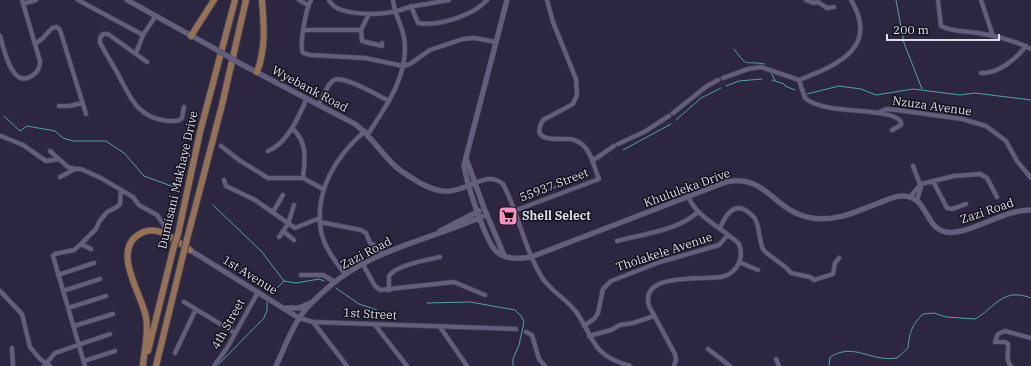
<svg xmlns="http://www.w3.org/2000/svg" width="1031" height="366" viewBox="0 0 1031 366" font-family="'IBM Plex Serif',serif">
	<style>
		.lines { fill: none; stroke-linecap: round; stroke-linejoin: round }
		.stream { stroke: #51a0aa; stroke-width: 1 }
		.minor-casing { stroke: #454056; stroke-width: 5.5 }
		.tertiary-casing { stroke: #454056; stroke-width: 6 }
		.primary-casing { stroke: #454056; stroke-width: 8 }
		.minor { stroke: #635e7b; stroke-width: 4 }
		.tertiary { stroke: #635e7b; stroke-width: 5 }
		.primary { stroke: #957156; stroke-width: 6 }
		.tertiary-bridge-casing { stroke: #454056; stroke-width: 6; stroke-linecap: butt }
		.primary-bridge-casing { stroke: #454056; stroke-width: 8; stroke-linecap: butt }
		.tertiary-bridge { stroke: #635e7b; stroke-width: 5 }
		.primary-bridge { stroke: #957156; stroke-width: 6 }
		.labels { text-anchor: middle; stroke-width: 3; stroke-linejoin: round; paint-order: stroke }
		.street-label { font-size: 12px; fill: #dfdcee; stroke: #14121d }
		.poi-label { font-size: 12px; font-weight: bold; fill: #dfdcee; stroke: #14121d; text-anchor: start }
	</style>
	<rect width="100%" height="100%" fill="#2c2640"/>
	<g class="lines">
		<path class="stream" d="M896,0L904,43L922,89
			M734,49C749,69 742,60 765,64
			M771,73L775,80
			M772,80L784,84L785,86L795,90
			M726,86L739,81L762,79
			M807,94L839,86L861,89L876,95L913,89L960,95L975,93L1031,100
			M4,116L20,131L27,126L55,131L63,138L73,141H106L124,153L144,176L174,187
			M676,120L701,98L721,88
			M623,150L671,124
			M523,201L558,186L589,176
			M213,205L262,252L284,281L296,283L319,279L324,281
			M336,288L359,304L377,310
			M270,295L284,281
			M427,303L470,302L515,310L521,316L524,322L519,345L513,359V366
			M217,366L264,318L267,310V302
			M829,366L830,357C855,342 869,362 897,358L908,348C909,334 912,324 923,314L934,313L946,317L975,319C996,307 1002,287 1031,298"/>
		<g class="minor-casing">
			<path id="minor" d="M78,0L143,35
				M299,0L308,5
				M311,0C306,8 299,46 303,53L311,55L365,58L403,66L410,64L430,50L463,39L474,38L496,42
				M329,0C336,16 376,15 392,12C400,11 407,7 415,6C426,4 438,2 449,0
				M806,0L813,3L818,2
				M938,0L941,26C952,32 965,31 978,33C996,36 1014,40 1031,49
				M981,0L993,36
				M818,2L827,8L834,7
				M23,4L36,0
				M411,6L418,23C438,27 474,15 487,0
				M369,14L361,30L362,41L382,46V43
				M305,30H361
				M0,36C4,49 12,91 33,75C38,72 40,67 40,61L22,0
				M35,44L43,38L52,28L57,27L60,30L86,114
				M136,53L143,35L155,17
				M147,62L108,34H103L100,38V43C106,54 113,65 119,76C131,99 138,118 168,121C173,121 179,122 182,118L184,107
				M981,73C998,74 1016,59 1026,46
				M723,78L748,69L761,67L799,80C837,65 880,48 851,0
				M799,80L805,98C825,116 891,106 901,122V125L892,130
				M319,104C323,97 327,84 334,80C344,75 379,96 389,101
				M59,106H69L83,103
				M673,113L707,86L718,80
				M878,113L886,109L897,110L962,119L986,126L1006,141L1017,161L1031,178
				M292,128C308,143 305,158 303,178
				M368,134C386,107 410,73 404,38C402,25 394,13 393,0
				M1,136L23,145L46,161L59,159
				M618,144L644,132L669,116
				M221,146L239,160L268,178H303L323,189
				M50,151L68,167L75,169
				M268,151C288,143 299,116 307,98
				M592,161L614,146
				M913,166L921,187L917,200
				M60,177L75,169H81L101,178L133,197L139,205L157,215L164,225L165,233
				M224,180L226,186L255,200L295,228L320,218
				M933,181L947,208L952,209L966,204
				M475,183C485,179 493,176 503,184C519,214 524,249 543,279C553,293 568,300 577,313C597,343 591,354 630,366
				M910,197L921,184L954,176L980,174L987,178L997,197
				M514,211L599,179C594,168 592,153 583,145C579,142 574,139 569,139C559,138 529,144 543,120L573,104L577,95L576,79L553,22L547,0
				M273,212L283,195
				M320,222L361,230L366,233L370,243L376,246L383,254
				M720,228C725,216 734,201 748,212C752,215 755,217 756,221C760,230 759,241 763,249C767,256 784,263 791,273L810,277L814,280L833,274L835,263L839,258
				M283,231L294,240
				M279,237L288,224L294,205
				M617,241C643,234 677,231 698,212
				M81,244L91,249
				M739,262L758,270
				M362,263L375,286L380,290L454,282L485,295
				M345,274C335,261 324,247 321,231C314,191 336,156 365,131
				M58,275L94,263
				M301,275H323L335,282
				M389,290V276C396,265 427,260 440,257
				M0,291L22,314L30,347L40,359L50,366
				M63,291L100,279
				M184,302L235,333
				M68,308L106,296
				M299,318L313,322L516,329
				M313,322L347,366
				M375,325L407,366
				M74,326L113,314
				M584,326L595,318L598,313L603,289L611,281L660,262L719,245L728,235
				M440,327L467,366
				M526,332L532,335L539,359L545,366
				M589,336L611,330L620,325L633,323L654,316
				M12,348L13,366
				M708,349L730,366
				M175,353L196,309
				M776,359L779,366
				M84,361L115,351
				M44,366L55,353L110,334
				M85,366L53,256L55,254L74,250L81,244L96,229L99,222L107,212L117,207L120,204L121,191
				M214,366L227,348L258,292
				M674,366L676,360L675,354L649,306C639,272 703,280 721,277C727,276 732,273 736,268C741,261 742,252 739,244C736,240 731,238 727,234C713,223 695,214 688,196
				M1011,366C1005,360 1009,351 1008,344L1005,342H995L998,334L1005,331L1031,338"/>
		</g>
		<g class="tertiary-casing">
			<path id="tertiary" d="M127,0L210,46
				M507,0L464,165C466,181 486,245 498,253C508,260 520,259 531,257L726,182C767,173 773,212 812,218C836,222 857,211 879,203C886,200 894,196 902,196C928,195 924,228 946,232C968,236 1004,209 1031,210
				M241,64L355,124C371,136 381,153 395,166C403,173 412,178 420,183C442,195 452,193 475,183
				M466,158L484,208L504,255
				M440,231L479,211
				M190,250L299,318
				M285,308H299L310,303
				M276,366C284,349 291,329 302,314C307,306 316,299 323,292C368,249 431,240 486,215"/>
		</g>
		<g class="primary-casing">
			<path id="primary" d="M191,36L214,0
				M257,72C266,48 264,25 262,0
				M178,234L200,132L235,0
				M187,239L222,105L246,0
				M148,351L174,246
				M143,366C144,350 149,333 146,317C142,295 112,252 138,235C157,222 174,240 190,250
				M156,366L184,251"/>
		</g>
		<use href="#minor" class="minor"/>
		<use href="#tertiary" class="tertiary"/>
		<use href="#primary" class="primary"/>
		<g class="tertiary-bridge-casing">
			<path id="tertiary-bridge" d="M210,46L241,64"/>
		</g>
		<g class="primary-bridge-casing">
			<path id="primary-bridge" d="M174,246L178,234
				M184,251L187,239"/>
		</g>
		<use href="#tertiary-bridge" class="tertiary-bridge"/>
		<use href="#primary-bridge" class="primary-bridge"/>
	</g>
	<defs>
		<g id="supermarket-square" transform="scale(1)"><rect x="-9" y="-9" width="18" height="18" rx="4" fill="#fc8fc1" stroke="#14121d"/><path d="M-6-5.5h2.5l.6 2H6L4.5 2H-2.5L-4.4-4H-6ZM-1.5 3.2a1.3 1.3 0 1 0 .1 0ZM3 3.2a1.3 1.3 0 1 0 .1 0Z" fill="#111"/></g>
	</defs>
	<g fill-rule="evenodd">
		<use href="#supermarket-square" x="508" y="216"/>
	</g>
	<g class="labels">
		<g class="street-label">
			<text transform="translate(310 89) rotate(28)" y="4">Wyebank Road</text>
			<text transform="translate(932 106) rotate(8)" y="4">Nzuza Avenue</text>
			<text transform="translate(178 180) rotate(-77)" y="4">Dumisani Makhaye Drive</text>
			<text transform="translate(554 185) rotate(-21)" y="4">55937 Street</text>
			<text transform="translate(687 188) rotate(-20)" y="4">Khululeka Drive</text>
			<text transform="translate(987 211) rotate(-19)" y="4">Zazi Road</text>
			<text transform="translate(664 252) rotate(-18)" y="4">Tholakele Avenue</text>
			<text transform="translate(366 253) rotate(-27)" y="4">Zazi Road</text>
			<text transform="translate(250 275) rotate(32)" y="4">1st Avenue</text>
			<text transform="translate(370 314) rotate(3)" y="4">1st Street</text>
			<text transform="translate(228 324) rotate(-61)" y="4">4th Street</text>
		</g>
		<g class="poi-label">
			<text x="522" y="220">Shell Select</text>
		</g>
	</g>
	<path d="M887 34v6h112v-6" fill="none" stroke="#dfdcee" stroke-width="2"/>
	<text x="893" y="34" font-size="12" fill="#dfdcee" stroke="#14121d" stroke-width="3" paint-order="stroke">200 m</text>
</svg>
